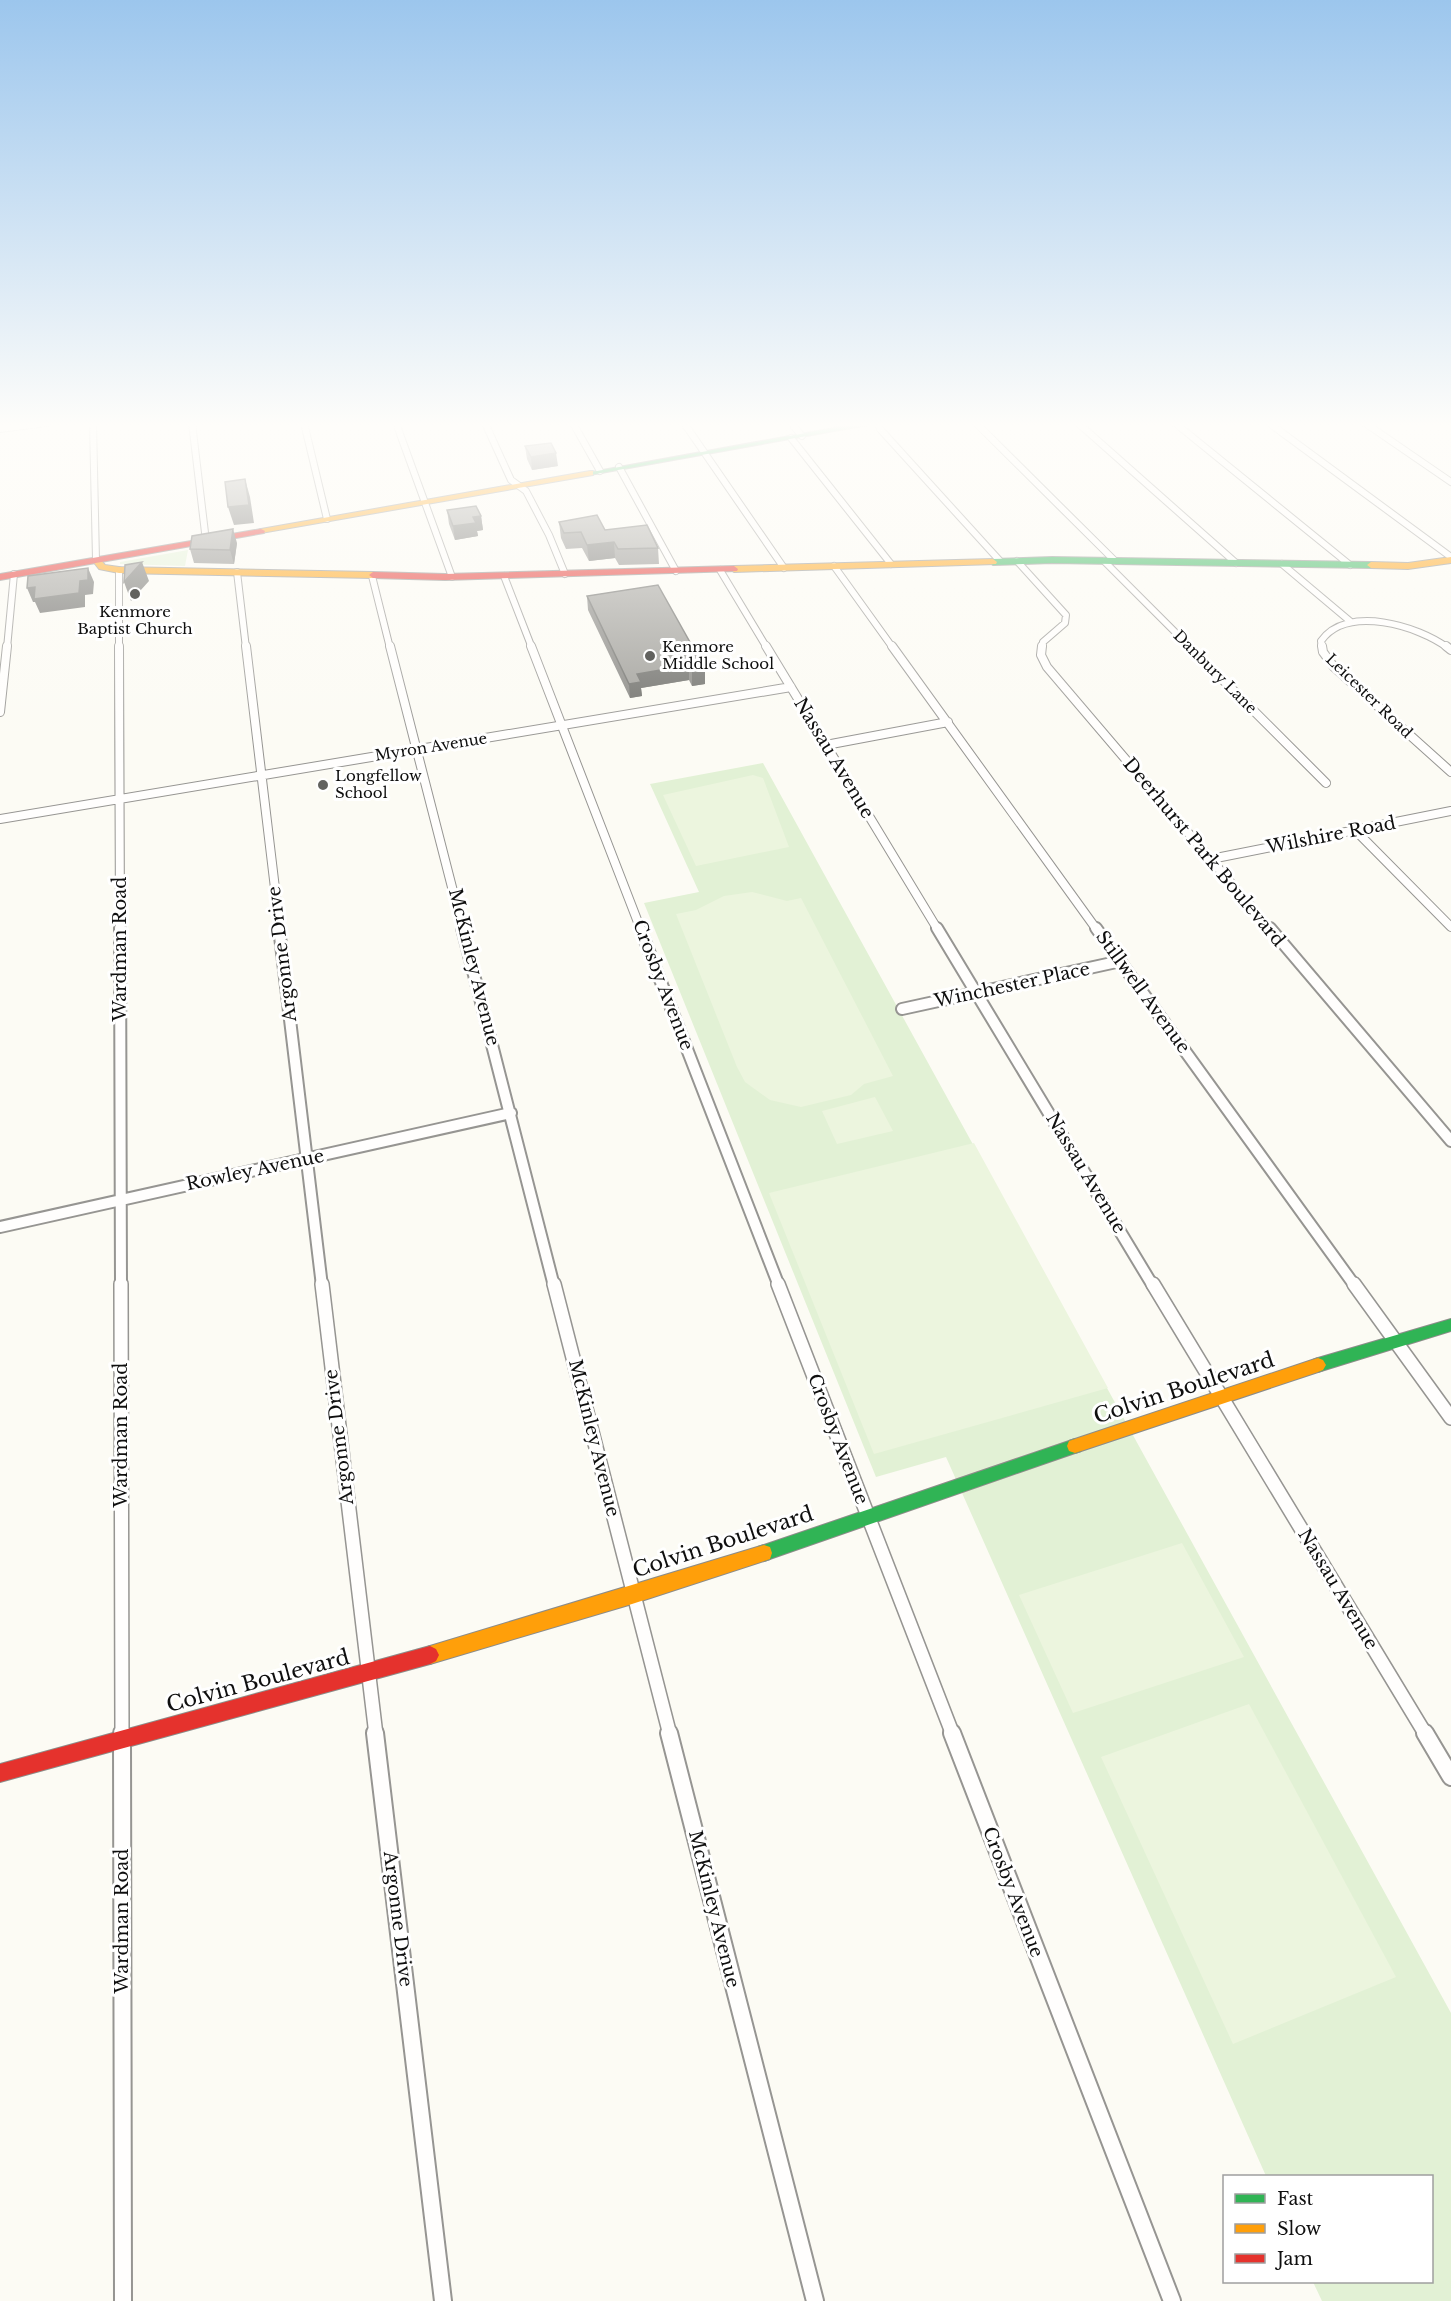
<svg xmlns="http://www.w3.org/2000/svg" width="1451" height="2301" viewBox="0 0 1451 2301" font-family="'Libre Baskerville',serif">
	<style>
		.green { fill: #e2f1d5 }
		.pitch { fill: #ecf5de }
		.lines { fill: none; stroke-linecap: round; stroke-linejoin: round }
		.street-far4-casing { stroke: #969592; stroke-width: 8 }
		.street-far3-casing { stroke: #969592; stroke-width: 10 }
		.street-far2-casing { stroke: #969592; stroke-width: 14 }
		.street-far1-casing { stroke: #969592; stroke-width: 16 }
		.street-casing { stroke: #969592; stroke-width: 20 }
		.fast-casing { stroke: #8c8c89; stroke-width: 2 }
		.slow-casing { stroke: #8c8c89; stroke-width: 2 }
		.jam-casing { stroke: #8c8c89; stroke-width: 2 }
		.street-far4 { stroke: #fffefd; stroke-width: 6 }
		.street-far3 { stroke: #fffefd; stroke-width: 8 }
		.street-far2 { stroke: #fffefd; stroke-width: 10 }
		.street-far1 { stroke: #fffefd; stroke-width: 13 }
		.street { stroke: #fffefd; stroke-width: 16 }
		.fast { fill: #30b455; fill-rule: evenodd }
		.slow { fill: #ff9f0a; fill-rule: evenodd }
		.jam { fill: #e5322d; fill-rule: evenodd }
		.wall { fill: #898884 }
		.shaded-wall { fill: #6f6f6b }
		.building { fill: #9f9e99; stroke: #6f6f6b; stroke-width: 1.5 }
		.poi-dot { fill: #62625f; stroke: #fff; stroke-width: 2 }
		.labels { text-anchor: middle; stroke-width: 6; stroke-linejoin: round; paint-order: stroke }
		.far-poi-label { font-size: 15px; fill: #0f0f0f; stroke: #fff; text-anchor: start }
		.far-street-label { font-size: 15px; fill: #0f0f0f; stroke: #fff }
		.street-label { font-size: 18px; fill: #0f0f0f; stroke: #fff }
		.near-street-label { font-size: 21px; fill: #0f0f0f; stroke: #fff }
	</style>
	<rect width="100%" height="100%" fill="#fcfbf4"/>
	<path class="green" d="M188,550L185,566L120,564V562Z
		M763,763L1451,2013V2301H1322L1313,2282H1432V2176H1266L946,1457L876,1477L644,903L699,892L650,784Z"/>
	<path class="pitch" d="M753,775L763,778L789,847L696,866L663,795Z
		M752,892L787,901L801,898L893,1076L864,1084L851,1095L801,1107L770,1100L745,1082L737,1067L676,914L696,910L724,896Z
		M875,1097L893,1131L837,1144L822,1111Z
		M974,1143L1108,1388L874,1454L769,1193Z
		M1182,1543L1244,1657L1073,1713L1019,1595Z
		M1249,1704L1396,1977L1233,2044L1101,1757Z"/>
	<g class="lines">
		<g class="street-far4-casing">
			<path id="street-far4" d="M93,423L96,560
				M192,423L206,541
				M304,423L327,519
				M396,423L452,577
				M485,423L511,480L526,491L549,535L565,574
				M573,423L600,471
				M684,423L784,568
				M791,423L802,436
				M878,423L880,429L1000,561
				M976,423L1115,561
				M1078,423L1236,563
				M1175,423L1350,565
				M1269,423L1451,557
				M1365,423L1451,482
				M0,429L46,423
				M791,438L891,564
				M619,467L676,571
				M1017,561L1066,615L1065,623L1043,642L1042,648
				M1104,561L1191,648
				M1282,564L1351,622
				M834,566L893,648
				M119,570V648
				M720,570L767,648
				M237,572L246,648
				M372,576L390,648
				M504,576L532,648
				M7,648L14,574
				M1322,648L1321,641C1347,604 1419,626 1448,648"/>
		</g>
		<g class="street-far3-casing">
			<path id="street-far3" d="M119,646L120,930
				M246,646L280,930
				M390,646L463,930
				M531,646L641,930
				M766,646L938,930
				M892,646L1097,930
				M1042,646L1041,655L1047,667L1271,930
				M1189,646L1326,783
				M1322,646L1323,652L1334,667L1451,772
				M1446,646L1451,650
				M0,712L7,646
				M826,745L948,722
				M0,819L791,687
				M1355,830L1451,927
				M1211,859L1451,811"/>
		</g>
		<g class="street-far2-casing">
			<path id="street-far2" d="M120,928L121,1286
				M279,928L322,1286
				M462,928L554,1286
				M640,928L779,1286
				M937,928L1153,1286
				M1096,928L1355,1286
				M1270,928L1451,1141
				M902,1009L1121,961
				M0,1227L511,1113"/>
		</g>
		<g class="street-far1-casing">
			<path id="street-far1" d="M121,1284L122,1735
				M322,1284L376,1735
				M554,1284L670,1735
				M778,1284L953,1735
				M1153,1284L1426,1735
				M1354,1284L1451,1418"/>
		</g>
		<g class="street-casing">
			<path id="street" d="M122,1733L123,2301
				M375,1733L443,2301
				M669,1733L815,2301
				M952,1733L1172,2301
				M1425,1733L1451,1777"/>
		</g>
		<g class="fast-casing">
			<path id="fast" d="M861,423H879L590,475L586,473Z
				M1052,557L1371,562L1375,565L1371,568L1052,563L993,565L989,562L993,559Z
				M1451,1319V1331L1318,1372L1313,1370L1310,1365L1313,1360L1318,1358Z
				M1075,1439L1081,1441L1083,1446L1081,1451L1075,1453L764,1561L758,1559L756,1553L758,1547L764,1545Z"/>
		</g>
		<g class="slow-casing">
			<path id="slow" d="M590,471H593V475L261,533L257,531L261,529Z
				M1451,557V563L1408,569L1371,568L1367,565L1371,562L1408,563Z
				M93,558H99L105,565L119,567L373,572L377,575L373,578L119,573L99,569L92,560Z
				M993,559L997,562L996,564L734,572L730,569L734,566Z
				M1318,1358L1323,1360L1326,1365L1323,1370L1318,1372L1075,1453L1069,1451L1067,1446L1069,1441Z
				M764,1545L770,1547L772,1553L770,1559L764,1561L632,1604L430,1664L424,1661L421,1655L424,1649L430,1646Z"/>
		</g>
		<g class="jam-casing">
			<path id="jam" d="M261,529L265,531L264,533L0,580V574Z
				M734,566L738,569L737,571L445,580L373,578L369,575L373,572L445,574Z
				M430,1646L436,1649L439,1655L436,1661L430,1664L0,1782V1764Z"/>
		</g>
		<use href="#street-far4" class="street-far4"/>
		<use href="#street-far3" class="street-far3"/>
		<use href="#street-far2" class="street-far2"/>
		<use href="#street-far1" class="street-far1"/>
		<use href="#street" class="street"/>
		<use href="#fast" class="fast"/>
		<use href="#slow" class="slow"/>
		<use href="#jam" class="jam"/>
	</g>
	<path class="wall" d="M525,446L558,466L532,470L527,459Z
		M447,510L481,516L483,530L477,531L478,536L455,540L449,524Z
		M559,522L658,548L659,564L619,565L615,558L589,561L582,548L566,549L561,538Z
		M237,543L234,564L194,563L190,549Z
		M587,596L705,669V684L692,686L689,680L641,688L642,696L630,698L588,610Z"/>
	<path class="shaded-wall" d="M556,453L558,466L532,470L531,457Z
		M245,479L250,497L254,523L234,525L228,507Z
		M481,516L483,530L477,531L478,536L455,540L453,526L473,517Z
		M233,529L237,543L234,564L230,550Z
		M614,542L615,558L589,561L587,545Z
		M142,562L149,581L131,601L124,582Z
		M88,568L94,582L93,594L85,595V607L40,613L35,602H33L27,588L80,581Z
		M689,665V680L641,688L642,696L630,698L629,684L637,674Z
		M705,669V684L692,686V671Z"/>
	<path class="building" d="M551,443L556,453L531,457L525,446Z
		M245,479L249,505L228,507L225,482Z
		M476,506L481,516L473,517L476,523L453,526L447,510Z
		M597,515L605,530L647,525L658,548L618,549L614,542L587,545L581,532L564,533L559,522Z
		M233,529L230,550L190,549L192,536Z
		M142,562L124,582L125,565Z
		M88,568V580L80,581L79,593L34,599L35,587L27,588L28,576Z
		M658,585L705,669L692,671L689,665L637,674L641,682L629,684L587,596Z"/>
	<linearGradient id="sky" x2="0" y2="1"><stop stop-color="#9cc6ed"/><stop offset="0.57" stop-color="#fefdfa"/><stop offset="1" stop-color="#fefdfa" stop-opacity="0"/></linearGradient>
	<rect width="1451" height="746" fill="url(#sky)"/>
	<g class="poi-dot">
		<circle cx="135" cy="594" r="6"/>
		<circle cx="650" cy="656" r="6"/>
		<circle cx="323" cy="785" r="6"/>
	</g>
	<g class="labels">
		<g class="far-poi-label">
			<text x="135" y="617" text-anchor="middle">Kenmore<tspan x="135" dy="17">Baptist Church</tspan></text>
			<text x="662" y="652">Kenmore<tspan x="662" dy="17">Middle School</tspan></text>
			<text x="335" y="781">Longfellow<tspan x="335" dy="17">School</tspan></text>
		</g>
		<g class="far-street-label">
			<text transform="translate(1215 672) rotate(45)" y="5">Danbury Lane</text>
			<text transform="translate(1369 696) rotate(44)" y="5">Leicester Road</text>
			<text transform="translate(431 747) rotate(-9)" y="5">Myron Avenue</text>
		</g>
		<g class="street-label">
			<text transform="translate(834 758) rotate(59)" y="6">Nassau Avenue</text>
			<text transform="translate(1331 835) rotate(-11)" y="6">Wilshire Road</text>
			<text transform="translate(1204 852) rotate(50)" y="6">Deerhurst Park Boulevard</text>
			<text transform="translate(120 949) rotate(-90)" y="6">Wardman Road</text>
			<text transform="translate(282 954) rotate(-97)" y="6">Argonne Drive</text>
			<text transform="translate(474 967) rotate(76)" y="6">McKinley Avenue</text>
			<text transform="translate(663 985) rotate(69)" y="6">Crosby Avenue</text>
			<text transform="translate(1012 985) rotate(-12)" y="6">Winchester Place</text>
			<text transform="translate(1143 992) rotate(54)" y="6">Stillwell Avenue</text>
			<text transform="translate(255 1170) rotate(-12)" y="6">Rowley Avenue</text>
			<text transform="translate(1086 1173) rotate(59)" y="6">Nassau Avenue</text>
			<text transform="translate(121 1435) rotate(-90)" y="6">Wardman Road</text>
			<text transform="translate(339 1437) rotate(-97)" y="6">Argonne Drive</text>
			<text transform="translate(594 1438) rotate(76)" y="6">McKinley Avenue</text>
			<text transform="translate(838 1439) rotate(69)" y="6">Crosby Avenue</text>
			<text transform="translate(1338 1589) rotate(59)" y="6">Nassau Avenue</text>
			<text transform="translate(1013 1892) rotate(69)" y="6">Crosby Avenue</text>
			<text transform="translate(714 1909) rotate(76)" y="6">McKinley Avenue</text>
			<text transform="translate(398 1919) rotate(83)" y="6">Argonne Drive</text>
			<text transform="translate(122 1921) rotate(-90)" y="6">Wardman Road</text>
		</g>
		<g class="near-street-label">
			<text transform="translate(1184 1388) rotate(-18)" y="7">Colvin Boulevard</text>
			<text transform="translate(723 1542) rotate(-18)" y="7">Colvin Boulevard</text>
			<text transform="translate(258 1681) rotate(-15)" y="7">Colvin Boulevard</text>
		</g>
	</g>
	<rect x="1223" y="2175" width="210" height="108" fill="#ffffff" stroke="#9f9f9f" stroke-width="1.5"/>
	<rect x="1235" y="2194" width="30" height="9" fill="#30b455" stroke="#9f9f9f" stroke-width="1.5"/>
	<text x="1277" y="2205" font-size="18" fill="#0f0f0f">Fast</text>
	<rect x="1235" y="2224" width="30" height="9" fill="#ff9f0a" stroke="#9f9f9f" stroke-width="1.5"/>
	<text x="1277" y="2235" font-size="18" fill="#0f0f0f">Slow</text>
	<rect x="1235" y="2254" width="30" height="9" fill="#e5322d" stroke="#9f9f9f" stroke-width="1.5"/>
	<text x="1277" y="2265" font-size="18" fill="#0f0f0f">Jam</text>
</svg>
